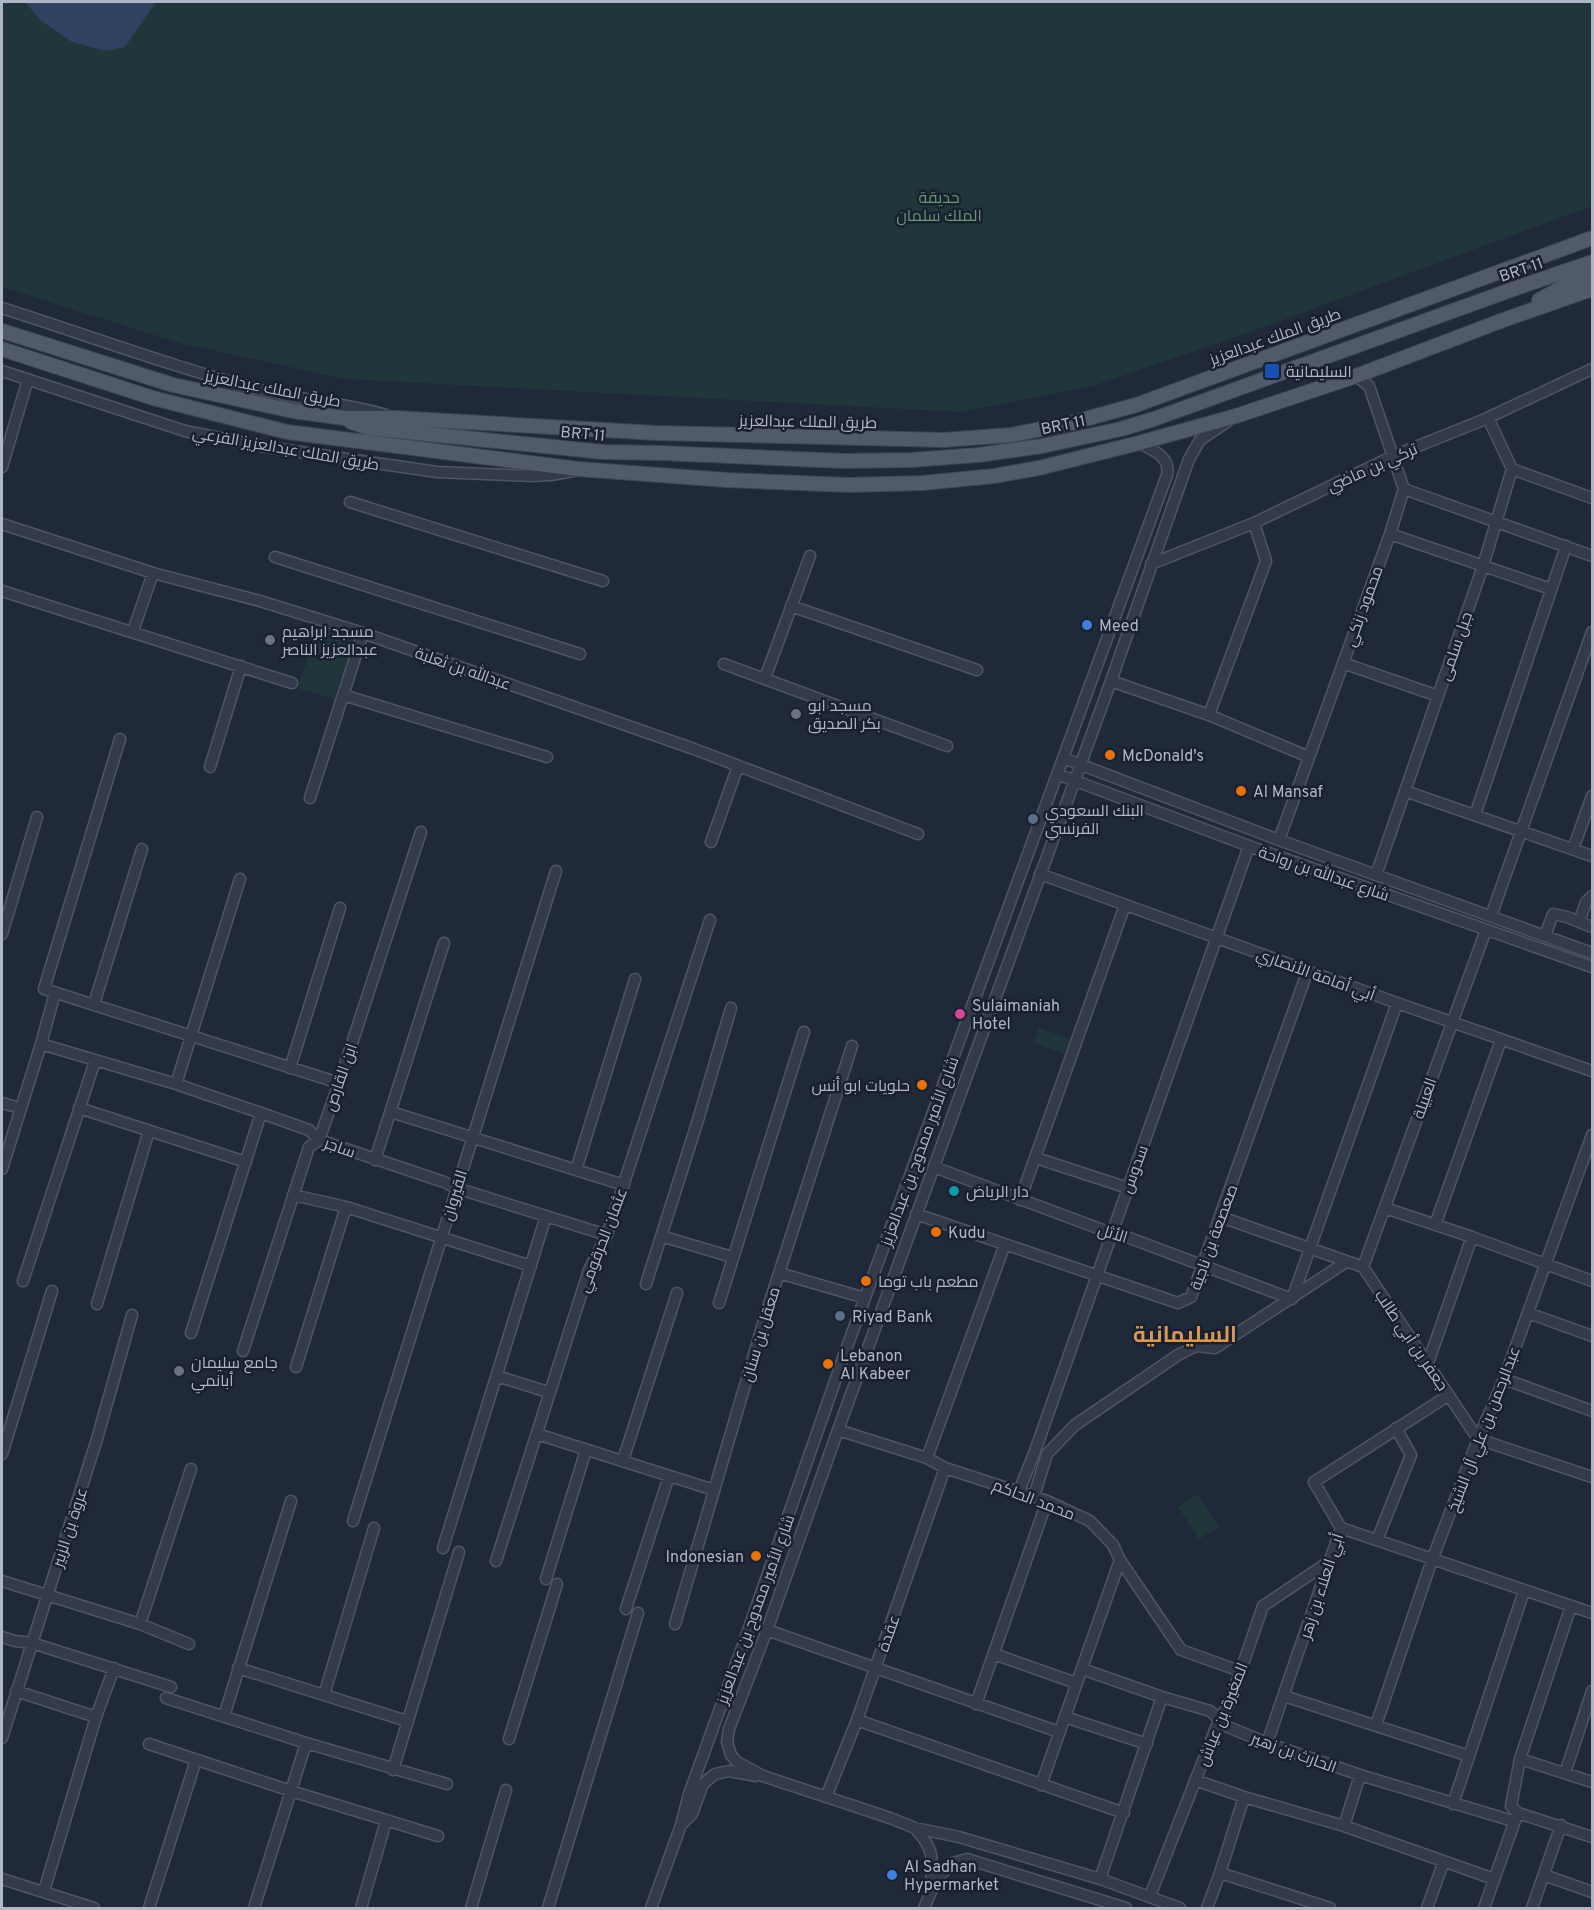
<svg xmlns="http://www.w3.org/2000/svg" width="1594" height="1910" viewBox="0 0 1594 1910" font-family="Overpass,Cairo,sans-serif">
	<style>
		.green { fill: #21363b }
		.water { fill: #304161 }
		.lines { fill: none; stroke-linecap: round; stroke-linejoin: round }
		.minor-casing { stroke: #4e5665; stroke-width: 13 }
		.major-casing { stroke: #3d4454; stroke-width: 16 }
		.minor { stroke: #333b4a; stroke-width: 10 }
		.major { stroke: #515a6b; stroke-width: 14 }
		.transit-dot { fill: #1a4fb4; stroke: #19202f; stroke-width: 2 }
		.shop-dot { fill: #3f7fe0; stroke: #19202f; stroke-width: 2 }
		.worship-dot { fill: #6b7280; stroke: #19202f; stroke-width: 2 }
		.food-dot { fill: #e8710a; stroke: #19202f; stroke-width: 2 }
		.service-dot { fill: #5c6f8a; stroke: #19202f; stroke-width: 2 }
		.hotel-dot { fill: #d1479c; stroke: #19202f; stroke-width: 2 }
		.culture-dot { fill: #0f9aa8; stroke: #19202f; stroke-width: 2 }
		.labels { text-anchor: middle; stroke-width: 5; stroke-linejoin: round; paint-order: stroke }
		.park-label { font-size: 16px; fill: #649973; stroke: #19202f }
		.street-label { font-size: 16px; fill: #aeb6c7; stroke: #19202f }
		.poi-label { font-size: 16px; fill: #aeb6c7; stroke: #19202f; text-anchor: start }
		.district-label { font-size: 22px; font-weight: bold; fill: #da9855; stroke: #19202f }
	</style>
	<rect width="100%" height="100%" fill="#1f293a"/>
	<path class="green" d="M2,2H1592V206L1250,332L1093,386L961,412L345,379L179,343L2,287Z
		M321,622L356,633L334,699L297,688Z
		M1039,1028L1070,1039L1064,1054L1034,1043Z
		M1198,1494L1219,1527L1199,1539L1178,1507Z"/>
	<path class="water" d="M25,2H156L125,47L106,51L72,42L40,20Z"/>
	<g class="lines">
		<g class="minor-casing">
			<path id="minor" d="M2,308C90,336 178,369 269,392C307,401 348,403 386,415
				M2,371L185,431L266,447L437,472L532,476L551,475L573,471
				M2,467L28,379
				M1512,469L1592,498
				M1404,489L1592,556
				M350,502L603,581
				M2,524L153,573L260,601L363,633L694,749L918,834
				M1390,534L1551,589
				M275,557L580,654
				M1151,564L1254,523L1393,456L1483,420L1592,369
				M2,591L292,683
				M791,606L977,670
				M133,631L153,573
				M1343,663L1438,696
				M724,664L947,746
				M765,678L810,556
				M1111,681L1209,715L1309,757
				M343,695L547,757
				M1209,715L1266,561L1254,523
				M120,739L44,989L339,1083
				M1063,758L1279,840L1592,953
				M210,767L241,666
				M1057,774L1249,846L1592,967
				M1405,791L1592,856
				M310,798L363,633
				M1475,815L1566,546
				M1279,840L1390,534L1404,489L1369,386L1356,376
				M711,842L738,766
				M1573,849L1592,796
				M1040,874L1397,1003L1592,1071
				M1376,875L1483,566L1512,469L1488,418
				M1491,916L1592,632
				M1579,922L1586,902L1592,896
				M2,934L37,817
				M1545,936L1553,914L1567,917L1592,927
				M94,1004L142,849
				M41,1044L176,1084L261,1113L309,1130L319,1140L444,1182L456,1188L607,1235
				M290,1068L340,908
				M176,1084L240,879
				M2,1103L20,1108
				M79,1108L246,1162
				M391,1112L624,1185
				M1036,1158L1128,1188
				M375,1160L444,943
				M934,1167L1111,1233L1119,1234L1292,1299
				M2,1169L41,1044L55,993
				M576,1170L635,979
				M293,1195L346,1207L531,1266
				M1020,1200L1125,905
				M1385,1208L1472,1237L1592,1281
				M916,1214L1178,1303L1191,1297L1308,970
				M1221,1217L1363,1267L1478,1439L1592,1477
				M1435,1225L1501,1040
				M661,1236L732,1257
				M1363,1267L1486,930
				M779,1273L865,1298
				M23,1281L95,1061
				M646,1284L698,1120L731,1008
				M1292,1299L1397,1003
				M719,1303L804,1032
				M97,1304L149,1131
				M1528,1313L1592,1336
				M191,1333L261,1113
				M243,1351L309,1147L319,1140L339,1083L421,832
				M1428,1363L1472,1237
				M296,1367L346,1207
				M497,1376L548,1392
				M1504,1379L1592,1411
				M838,1430L927,1458L945,1468L1047,1501L1090,1521L1113,1545L1120,1560L1181,1650L1240,1671
				M537,1434L714,1490
				M2,1454L52,1291
				M927,1458L1005,1244
				M623,1460L677,1293
				M1019,1491L1035,1451L1249,846
				M1034,1496L1047,1454L1075,1425L1178,1355L1196,1346L1215,1348L1346,1262
				M353,1521L556,871
				M1341,1528L1592,1613
				M1377,1540L1411,1455L1396,1428
				M443,1548L546,1216
				M496,1561L589,1270L607,1235L710,920
				M546,1579L586,1450
				M2,1581L140,1624L189,1644
				M1571,1606L1520,1759L1511,1806L1518,1813L1592,1837
				M626,1609L669,1476
				M140,1624L191,1469
				M675,1624L764,1320L852,1046
				M767,1630L1059,1732
				M2,1637L15,1641L32,1643L171,1687
				M994,1654L1076,1683
				M238,1668L407,1721
				M1082,1669L1162,1697L1210,1711L1228,1727L1267,1743L1360,1775L1513,1821
				M16,1691L96,1717
				M324,1695L374,1528
				M1284,1696L1469,1756
				M166,1698L306,1743L447,1784
				M976,1704L1047,1501
				M224,1716L291,1501
				M1065,1717L1147,1744
				M857,1720L1124,1813
				M1376,1725L1432,1560L1478,1439L1504,1379L1592,1135
				M2,1738L97,1439L132,1315
				M509,1739L557,1584
				M1267,1743L1341,1528L1314,1482L1449,1395
				M149,1744L291,1791L438,1836
				M1520,1759L1592,1782
				M393,1770L459,1552
				M1565,1773L1592,1691
				M1195,1780L1244,1797L1344,1826L1494,1879
				M1041,1785L1120,1560
				M826,1797L857,1720L945,1468
				M1453,1804L1524,1591
				M681,1825L692,1814L703,1784L715,1774L729,1771L756,1776
				M1344,1826L1360,1775
				M915,1828C936,1851 932,1859 931,1888
				M1220,1873L1330,1908
				M1544,1875L1592,1892
				M2,1879L94,1908
				M1100,1879L1162,1697
				M44,1891L96,1717L114,1668
				M1150,1896L1219,1720L1230,1702L1263,1606L1330,1561
				M149,1908L196,1760
				M254,1908L306,1743
				M361,1908L386,1821
				M471,1908L506,1790
				M548,1908L638,1613
				M651,1908L681,1825L689,1794L743,1645L848,1344L1167,475C1171,457 1153,450 1139,443
				M924,1908L937,1878L953,1863L967,1859L1126,1908
				M1180,1908L1100,1879L959,1837L915,1828L890,1818L763,1776L737,1762L731,1755L727,1742L729,1729L767,1630L838,1430L1111,681L1189,459L1200,440L1228,421
				M1207,1908L1220,1873L1244,1797
				M1427,1908L1444,1861
				M1484,1908L1517,1815
				M1532,1908L1561,1825"/>
		</g>
		<g class="major-casing">
			<path id="major" d="M1539,300L1567,285L1592,276
				M2,331L173,385L293,411L344,418H395L657,433L944,440L1011,435L1071,423L1136,405L1592,238
				M2,349L153,398L287,432L578,469L727,480L849,485L923,483L994,476L1039,468L1139,443L1236,416L1356,376L1506,319L1592,289
				M351,422L369,428L603,452L662,453L844,461L911,460L978,455L1042,446L1121,429L1154,419L1519,287L1592,262"/>
		</g>
		<use href="#minor" class="minor"/>
		<use href="#major" class="major"/>
	</g>
	<rect class="transit-dot" x="1264" y="363" width="16" height="16" rx="3"/>
	<g class="shop-dot">
		<circle cx="1087" cy="625" r="6"/>
		<circle cx="892" cy="1875" r="6"/>
	</g>
	<g class="worship-dot">
		<circle cx="270" cy="640" r="6"/>
		<circle cx="796" cy="714" r="6"/>
		<circle cx="179" cy="1371" r="6"/>
	</g>
	<g class="food-dot">
		<circle cx="1110" cy="755" r="6"/>
		<circle cx="1241" cy="791" r="6"/>
		<circle cx="922" cy="1085" r="6"/>
		<circle cx="936" cy="1232" r="6"/>
		<circle cx="866" cy="1281" r="6"/>
		<circle cx="828" cy="1364" r="6"/>
		<circle cx="756" cy="1556" r="6"/>
	</g>
	<g class="service-dot">
		<circle cx="1033" cy="819" r="6"/>
		<circle cx="840" cy="1316" r="6"/>
	</g>
	<circle class="hotel-dot" cx="960" cy="1014" r="6"/>
	<circle class="culture-dot" cx="954" cy="1191" r="6"/>
	<g class="labels">
		<g class="park-label">
			<text x="939" y="203">حديقة<tspan x="939" dy="18">الملك سلمان</tspan></text>
		</g>
		<g class="street-label">
			<text transform="translate(1521 269) rotate(-19)" y="6">BRT 11</text>
			<text transform="translate(1275 336) rotate(-20)" y="6">طريق الملك عبدالعزيز</text>
			<text transform="translate(273 388) rotate(11)" y="6">طريق الملك عبدالعزيز</text>
			<text transform="translate(808 421) rotate(1)" y="6">طريق الملك عبدالعزيز</text>
			<text transform="translate(1063 424) rotate(-12)" y="6">BRT 11</text>
			<text transform="translate(583 433) rotate(5)" y="6">BRT 11</text>
			<text transform="translate(286 448) rotate(10)" y="6">طريق الملك عبدالعزيز الفرعي</text>
			<text transform="translate(1372 467) rotate(-24)" y="6">تركي بن ماضي</text>
			<text transform="translate(1363 606) rotate(-70)" y="6">محمود زنكي</text>
			<text transform="translate(1455 646) rotate(-71)" y="6">جبل سلمى</text>
			<text transform="translate(463 668) rotate(19)" y="6">عبدالله بن ثعلبة</text>
			<text transform="translate(1324 873) rotate(19)" y="6">شارع عبدالله بن رواحة</text>
			<text transform="translate(1316 974) rotate(20)" y="6">أبي أمامة الأنصاري</text>
			<text transform="translate(340 1077) rotate(-71)" y="6">ابن القارص</text>
			<text transform="translate(1424 1098) rotate(-71)" y="6">العبيلة</text>
			<text transform="translate(340 1147) rotate(20)" y="6">ساجر</text>
			<text transform="translate(919 1151) rotate(-70)" y="6">شارع الأمير ممدوح بن عبدالعزيز</text>
			<text transform="translate(1134 1169) rotate(-70)" y="6">سدوس</text>
			<text transform="translate(454 1195) rotate(-73)" y="6">القيروان</text>
			<text transform="translate(1113 1233) rotate(17)" y="6">الأثل</text>
			<text transform="translate(1213 1237) rotate(-70)" y="6">صعصعة بن ناجية</text>
			<text transform="translate(602 1240) rotate(-69)" y="6">عثمان الحرقومي</text>
			<text transform="translate(760 1334) rotate(-73)" y="6">معقل بن سنان</text>
			<text transform="translate(1412 1340) rotate(56)" y="6">جعفر بن أبي طالب</text>
			<text transform="translate(1483 1429) rotate(-69)" y="6">عبدالرحمن بن علي آل الشيخ</text>
			<text transform="translate(1034 1499) rotate(21)" y="6">محمد الحاكم</text>
			<text transform="translate(69 1527) rotate(-72)" y="6">عروة بن الزبير</text>
			<text transform="translate(1321 1586) rotate(-72)" y="6">أبي العلاء بن زهر</text>
			<text transform="translate(755 1609) rotate(-70)" y="6">شارع الأمير ممدوح بن عبدالعزيز</text>
			<text transform="translate(888 1633) rotate(-71)" y="6">عقدة</text>
			<text transform="translate(1222 1714) rotate(-68)" y="6">المغيرة بن عياش</text>
			<text transform="translate(1294 1752) rotate(20)" y="6">الحارث بن زهير</text>
		</g>
		<g class="poi-label">
			<text x="1286" y="377">السليمانية</text>
			<text x="1099" y="631">Meed</text>
			<text x="282" y="637">مسجد ابراهيم<tspan x="282" dy="18">عبدالعزيز الناصر</tspan></text>
			<text x="808" y="711">مسجد ابو<tspan x="808" dy="18">بكر الصديق</tspan></text>
			<text x="1122" y="761">McDonald's</text>
			<text x="1253" y="797">Al Mansaf</text>
			<text x="1045" y="816">البنك السعودي<tspan x="1045" dy="18">الفرنسي</tspan></text>
			<text x="972" y="1011">Sulaimaniah<tspan x="972" dy="18">Hotel</tspan></text>
			<text x="910" y="1091" text-anchor="end">حلويات ابو أنس</text>
			<text x="966" y="1197">دار الرياض</text>
			<text x="948" y="1238">Kudu</text>
			<text x="878" y="1287">مطعم باب توما</text>
			<text x="852" y="1322">Riyad Bank</text>
			<text x="840" y="1361">Lebanon<tspan x="840" dy="18">Al Kabeer</tspan></text>
			<text x="191" y="1368">جامع سليمان<tspan x="191" dy="18">أبانمي</tspan></text>
			<text x="744" y="1562" text-anchor="end">Indonesian</text>
			<text x="904" y="1872">Al Sadhan<tspan x="904" dy="18">Hypermarket</tspan></text>
		</g>
		<g class="district-label">
			<text x="1185" y="1342">السليمانية</text>
		</g>
	</g>
	<rect width="1594" height="1910" fill="none" stroke="#aeb6c7" stroke-width="6"/>
</svg>
